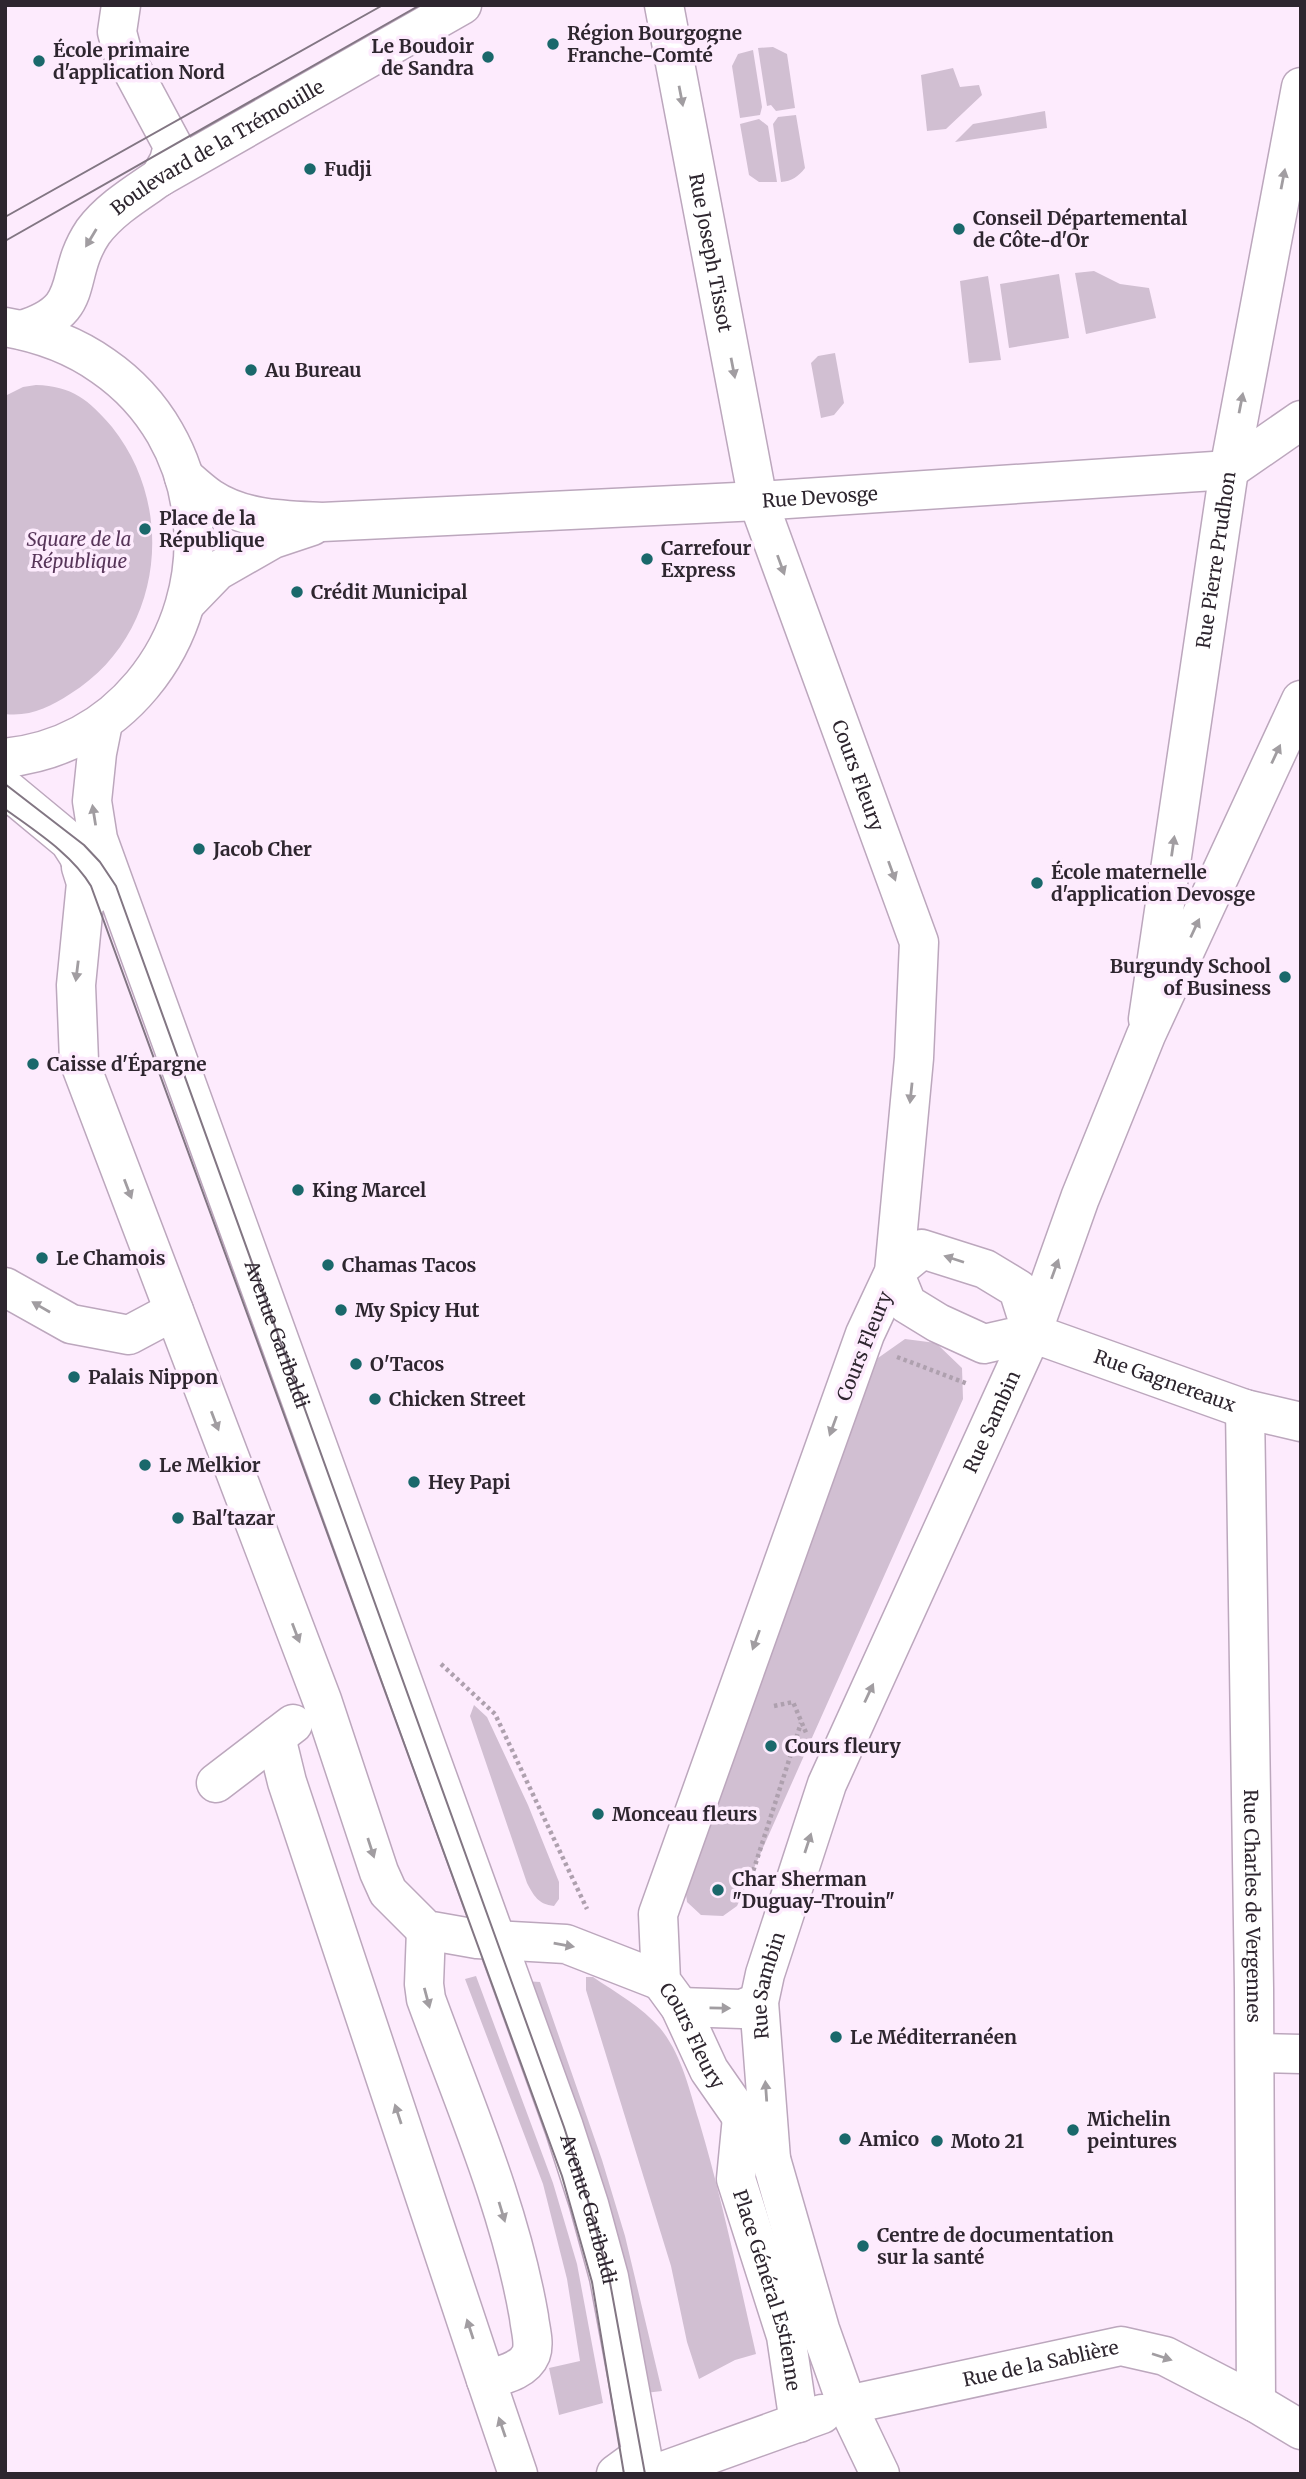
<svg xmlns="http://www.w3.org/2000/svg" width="1306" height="2479" viewBox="0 0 1306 2479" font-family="Merriweather,serif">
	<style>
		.green { fill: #d1bfd2 }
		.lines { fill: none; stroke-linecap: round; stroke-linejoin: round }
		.minor-casing { stroke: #bca7bd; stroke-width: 41 }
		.major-casing { stroke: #bca7bd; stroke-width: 41 }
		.path { stroke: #aea0ae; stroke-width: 4.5; stroke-dasharray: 3.5 3.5; stroke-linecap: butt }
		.minor { stroke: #fff; stroke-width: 38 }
		.major { stroke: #fff; stroke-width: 38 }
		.tram { stroke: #827683; stroke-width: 2 }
		.oneway { fill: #a19da1 }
		.poi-dot { fill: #1a686b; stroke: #fdebfd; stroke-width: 2.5 }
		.labels { text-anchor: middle; stroke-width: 7; stroke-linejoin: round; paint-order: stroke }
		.poi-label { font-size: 19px; font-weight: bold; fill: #2e262f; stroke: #fdebfd; text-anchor: start }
		.street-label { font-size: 19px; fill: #2e262f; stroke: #fdebfd }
		.park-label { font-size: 19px; font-style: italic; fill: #573559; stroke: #fdebfd }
	</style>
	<rect width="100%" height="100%" fill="#fdebfd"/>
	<path class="green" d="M773,47L787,54L795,108L776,111L771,105L767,106L758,48Z
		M753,50L762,107L760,115L740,118L732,66L738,54Z
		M953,68L960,87L979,85L982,95L946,129L927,131L921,75Z
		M1045,111L1047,128L955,142L973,124Z
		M796,115L805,168C798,177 792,181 781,182L773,124L778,117Z
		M759,119L768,126L777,182H759L749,175L740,124Z
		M1094,271L1120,284L1149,288L1156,318L1086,334L1075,273Z
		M1059,274L1069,338L1009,348L1000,284Z
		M988,276L1001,360L969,363L960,281Z
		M835,353L844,403L834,415L821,418L811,363L818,356Z
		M36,385C72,386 89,400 112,427C178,509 162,638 70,694C50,707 30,717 5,714V396L23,387Z
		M905,1339L936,1343L962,1368L963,1399L737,1906L723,1916L701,1915L687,1902L684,1880L752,1685L878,1358Z
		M474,1705L487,1717L528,1805L559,1882V1899L554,1906C538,1904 534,1896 527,1883L470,1716Z
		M476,1976L553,2183L577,2264L603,2403L559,2415L549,2368L580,2361L567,2279L543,2184L465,1979Z
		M586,1977H593C615,1992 642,2007 660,2028C682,2055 689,2089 699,2121C722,2198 738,2276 756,2354L735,2360L699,2379L687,2342L671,2266L586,1990Z
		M524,1981L540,1982L602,2160L625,2236L662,2391L645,2393Z"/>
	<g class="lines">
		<g class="minor-casing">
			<g id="minor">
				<path d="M121,5L117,32L122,51L173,146L169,161L160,177"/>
				<path id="s1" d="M664,5L758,501"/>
				<path id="s2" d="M22,330C89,309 62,278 93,232C110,209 137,193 160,177L462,5"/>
				<path id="s3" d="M103,723L97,753L92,801L98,839L564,2127L589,2204L609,2277L642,2455L616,2474"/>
				<path d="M5,788L69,841L78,855L94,894"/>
				<path d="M81,867L86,883L76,985L79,1061L322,1700L379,1872L388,1892L426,1930L477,1939L566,1944L661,1981"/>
				<path id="s4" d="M1148,1019L1229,470L1301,87"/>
				<path d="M5,1287L71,1324L129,1335L174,1311"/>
				<path id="s5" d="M1032,1333L1018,1289L985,1269L922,1249L894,1272L907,1304L938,1323L984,1344L1032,1333L1245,1409L1301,1422"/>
				<path id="s6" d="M1245,1409L1254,1988L1256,2403"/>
				<path d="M276,1737L287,1782L486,2380C502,2375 524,2371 531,2354C535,2343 530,2328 529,2317C510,2207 464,2103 426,1999L424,1984L426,1930"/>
				<path d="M216,1783L293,1724"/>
				<path d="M1255,2053L1301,2054"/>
				<path d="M486,2380L518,2474"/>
				<path id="s7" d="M847,2405L1121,2346L1165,2356L1256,2403L1301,2430"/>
			</g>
		</g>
		<g class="major-casing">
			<g id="major">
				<path d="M5,327C40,333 75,346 103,366C209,439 222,589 142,685C107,727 60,752 5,758"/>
				<path id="s8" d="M184,477C193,484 201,492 210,498C243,520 284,520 322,522L758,501L1229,470L1301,420"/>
				<path id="s9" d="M758,501L919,942L914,1058L894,1272L865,1334L658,1914L661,1981L680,2007L709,2070L771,2159"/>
				<path d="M187,602L217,571L273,539L312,526"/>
				<path d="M680,2007L742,2009L759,2002"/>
				<path id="s10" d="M742,2117L736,2179L786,2336L799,2423"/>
				<path d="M655,2474L822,2414"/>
				<path id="s11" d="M880,2474L847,2405L820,2329L771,2159L759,2002L765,1974L827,1784L1032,1333L1080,1198L1146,1035L1301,700"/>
			</g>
		</g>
		<path class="path" d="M897,1357L968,1384
			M441,1664L495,1714L587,1909
			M774,1706L793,1702L807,1735
			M749,1884L801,1723"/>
		<use href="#minor" class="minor"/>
		<use href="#major" class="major"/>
		<path class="tram" d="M5,217L383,5
			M5,241L420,5
			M5,784L84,845L100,862L116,886L564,2127L589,2204L609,2277L645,2474
			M5,809C35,831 72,854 91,886L562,2176L592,2282L624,2474"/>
	</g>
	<defs><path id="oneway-solid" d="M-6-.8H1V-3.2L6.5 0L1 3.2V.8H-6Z" transform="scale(1.75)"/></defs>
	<g class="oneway">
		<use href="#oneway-solid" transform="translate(681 96) rotate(79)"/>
		<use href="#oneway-solid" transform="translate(1283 179) rotate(-79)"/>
		<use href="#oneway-solid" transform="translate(91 238) rotate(121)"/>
		<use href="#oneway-solid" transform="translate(733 368) rotate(79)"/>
		<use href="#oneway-solid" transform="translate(1241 403) rotate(-79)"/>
		<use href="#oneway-solid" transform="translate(781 565) rotate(70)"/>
		<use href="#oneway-solid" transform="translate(1276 754) rotate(-65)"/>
		<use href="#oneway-solid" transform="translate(94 815) rotate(-99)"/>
		<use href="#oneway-solid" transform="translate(1173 846) rotate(-82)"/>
		<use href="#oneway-solid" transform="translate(892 871) rotate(70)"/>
		<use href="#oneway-solid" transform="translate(1195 928) rotate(-65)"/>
		<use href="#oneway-solid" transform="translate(77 971) rotate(97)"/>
		<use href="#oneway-solid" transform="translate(911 1093) rotate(96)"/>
		<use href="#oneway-solid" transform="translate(128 1189) rotate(69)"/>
		<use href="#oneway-solid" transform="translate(954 1259) rotate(-162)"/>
		<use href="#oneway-solid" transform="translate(1055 1269) rotate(-70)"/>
		<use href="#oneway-solid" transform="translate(41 1307) rotate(-150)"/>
		<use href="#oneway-solid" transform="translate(215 1421) rotate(69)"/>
		<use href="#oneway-solid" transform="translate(833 1426) rotate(110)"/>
		<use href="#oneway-solid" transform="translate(296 1633) rotate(69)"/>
		<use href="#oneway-solid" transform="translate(756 1640) rotate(110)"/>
		<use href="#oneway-solid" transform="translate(869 1693) rotate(-65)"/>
		<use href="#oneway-solid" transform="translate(808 1843) rotate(-72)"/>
		<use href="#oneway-solid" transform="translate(371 1848) rotate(72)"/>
		<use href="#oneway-solid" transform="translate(564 1945) rotate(10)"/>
		<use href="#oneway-solid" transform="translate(427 1998) rotate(75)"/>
		<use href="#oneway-solid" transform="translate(720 2008) rotate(1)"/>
		<use href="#oneway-solid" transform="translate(766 2091) rotate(-94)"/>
		<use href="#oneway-solid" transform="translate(398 2114) rotate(-108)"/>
		<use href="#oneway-solid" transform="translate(502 2212) rotate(73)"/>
		<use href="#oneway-solid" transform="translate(470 2329) rotate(-108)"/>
		<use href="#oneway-solid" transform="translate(1162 2357) rotate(18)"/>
		<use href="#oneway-solid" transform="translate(502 2427) rotate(-109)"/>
	</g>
	<g class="poi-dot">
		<circle cx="553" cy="44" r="7"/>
		<circle cx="488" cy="57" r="7"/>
		<circle cx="39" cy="61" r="7"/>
		<circle cx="310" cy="169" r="7"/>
		<circle cx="959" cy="229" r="7"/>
		<circle cx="251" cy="370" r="7"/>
		<circle cx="145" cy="529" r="7"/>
		<circle cx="647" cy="559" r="7"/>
		<circle cx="297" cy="592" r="7"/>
		<circle cx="199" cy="849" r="7"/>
		<circle cx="1037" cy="883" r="7"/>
		<circle cx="1285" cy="977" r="7"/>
		<circle cx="33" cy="1064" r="7"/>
		<circle cx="298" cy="1190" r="7"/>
		<circle cx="42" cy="1258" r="7"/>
		<circle cx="328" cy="1265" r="7"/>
		<circle cx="341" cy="1310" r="7"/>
		<circle cx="356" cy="1364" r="7"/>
		<circle cx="74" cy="1377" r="7"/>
		<circle cx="375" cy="1399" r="7"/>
		<circle cx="145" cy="1465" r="7"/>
		<circle cx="414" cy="1482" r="7"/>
		<circle cx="178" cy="1518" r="7"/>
		<circle cx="771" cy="1746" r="7"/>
		<circle cx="598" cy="1814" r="7"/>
		<circle cx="718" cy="1890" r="7"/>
		<circle cx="836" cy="2037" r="7"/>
		<circle cx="1073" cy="2130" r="7"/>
		<circle cx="845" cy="2139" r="7"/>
		<circle cx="937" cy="2141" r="7"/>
		<circle cx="863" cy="2246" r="7"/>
	</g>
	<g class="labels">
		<g class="poi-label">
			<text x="567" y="40">Région Bourgogne<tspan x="567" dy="22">Franche-Comté</tspan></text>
			<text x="474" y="53" text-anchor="end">Le Boudoir<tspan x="474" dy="22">de Sandra</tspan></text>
			<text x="53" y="57">École primaire<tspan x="53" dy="22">d'application Nord</tspan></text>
			<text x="324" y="176">Fudji</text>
			<text x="973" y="225">Conseil Départemental<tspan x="973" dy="22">de Côte-d'Or</tspan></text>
			<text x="265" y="377">Au Bureau</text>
			<text x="159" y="525">Place de la<tspan x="159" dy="22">République</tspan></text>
			<text x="661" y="555">Carrefour<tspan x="661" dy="22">Express</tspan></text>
			<text x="311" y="599">Crédit Municipal</text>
			<text x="213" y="856">Jacob Cher</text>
			<text x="1051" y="879">École maternelle<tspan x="1051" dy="22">d'application Devosge</tspan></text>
			<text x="1271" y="973" text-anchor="end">Burgundy School<tspan x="1271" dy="22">of Business</tspan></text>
			<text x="47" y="1071">Caisse d'Épargne</text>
			<text x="312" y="1197">King Marcel</text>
			<text x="56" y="1265">Le Chamois</text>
			<text x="342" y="1272">Chamas Tacos</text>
			<text x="355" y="1317">My Spicy Hut</text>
			<text x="370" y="1371">O'Tacos</text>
			<text x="88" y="1384">Palais Nippon</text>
			<text x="389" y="1406">Chicken Street</text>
			<text x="159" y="1472">Le Melkior</text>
			<text x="428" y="1489">Hey Papi</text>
			<text x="192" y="1525">Bal'tazar</text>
			<text x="785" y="1753">Cours fleury</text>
			<text x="612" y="1821">Monceau fleurs</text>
			<text x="732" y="1886">Char Sherman<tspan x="732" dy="22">"Duguay-Trouin"</tspan></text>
			<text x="850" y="2044">Le Méditerranéen</text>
			<text x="1087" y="2126">Michelin<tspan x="1087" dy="22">peintures</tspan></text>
			<text x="859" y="2146">Amico</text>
			<text x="951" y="2148">Moto 21</text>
			<text x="877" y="2242">Centre de documentation<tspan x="877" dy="22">sur la santé</tspan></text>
		</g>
		<g class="street-label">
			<text dy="7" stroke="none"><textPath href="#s2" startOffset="280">Boulevard de la Trémouille</textPath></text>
			<text dy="7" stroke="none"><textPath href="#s1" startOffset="252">Rue Joseph Tissot</textPath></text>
			<text dy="7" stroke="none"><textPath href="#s8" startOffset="648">Rue Devosge</textPath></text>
			<text dy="7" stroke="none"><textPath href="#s4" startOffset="464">Rue Pierre Prudhon</textPath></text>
			<text dy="7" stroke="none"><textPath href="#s9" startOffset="292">Cours Fleury</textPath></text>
			<text dy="7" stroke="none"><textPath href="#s3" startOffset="644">Avenue Garibaldi</textPath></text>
			<text transform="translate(864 1346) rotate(-68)" y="7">Cours Fleury</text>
			<text dy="7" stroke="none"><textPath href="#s5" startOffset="499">Rue Gagnereaux</textPath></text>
			<text dy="7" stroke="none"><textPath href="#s11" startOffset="1118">Rue Sambin</textPath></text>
			<text dy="7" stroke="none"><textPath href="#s6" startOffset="497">Rue Charles de Vergennes</textPath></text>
			<text dy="7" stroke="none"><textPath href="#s11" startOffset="509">Rue Sambin</textPath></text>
			<text dy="7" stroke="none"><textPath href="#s9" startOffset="1615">Cours Fleury</textPath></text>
			<text dy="7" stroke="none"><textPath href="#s3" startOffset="1573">Avenue Garibaldi</textPath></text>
			<text dy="7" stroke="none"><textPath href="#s10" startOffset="178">Place Général Estienne</textPath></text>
			<text dy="7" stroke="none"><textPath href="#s7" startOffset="198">Rue de la Sablière</textPath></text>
		</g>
		<g class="park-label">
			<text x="79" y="546">Square de la<tspan x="79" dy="22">République</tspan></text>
		</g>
	</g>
	<rect width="1306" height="2479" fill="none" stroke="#2e262f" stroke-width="14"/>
</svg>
